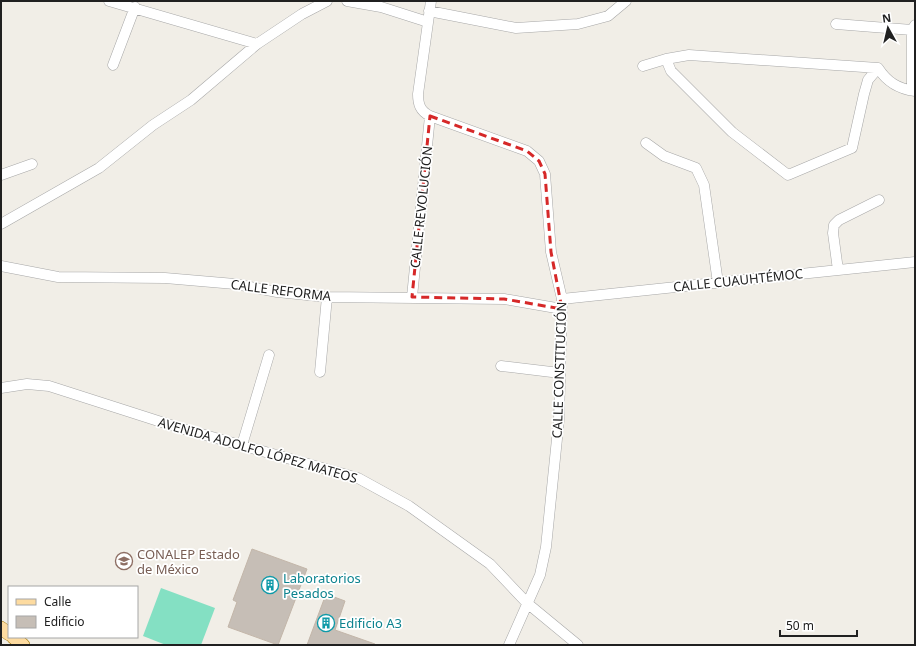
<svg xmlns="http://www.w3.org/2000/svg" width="916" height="646" viewBox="0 0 916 646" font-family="'Noto Sans',sans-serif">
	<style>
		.pitch { fill: #84e0c3 }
		.building { fill: #c6beb6; stroke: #c3b6a9 }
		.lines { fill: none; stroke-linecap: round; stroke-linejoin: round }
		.minor-casing { stroke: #a7a7a7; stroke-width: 11 }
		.major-casing { stroke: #9d7400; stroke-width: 14 }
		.minor { stroke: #fff; stroke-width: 10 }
		.major { stroke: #fddba0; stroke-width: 13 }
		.marked { fill: none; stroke: #d62828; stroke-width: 3; stroke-dasharray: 8 5; stroke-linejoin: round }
		.labels { text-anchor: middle; stroke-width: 3.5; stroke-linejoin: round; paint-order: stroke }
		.street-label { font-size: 13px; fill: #202020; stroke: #fff }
		.education-label { font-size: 13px; fill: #785e54; stroke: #fff; text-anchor: start }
		.culture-label { font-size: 13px; fill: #0d838f; stroke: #fff; text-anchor: start }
	</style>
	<rect width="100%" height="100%" fill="#f1eee7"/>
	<path class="pitch" d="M161,588L215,608L201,645H166L143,636Z"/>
	<path class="building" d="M252,549L307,569L278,645L228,627L237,602L233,600Z
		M326,594L345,601L335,630L375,644V645H307Z"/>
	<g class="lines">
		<g class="minor-casing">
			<path id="minor" d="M109,1L257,44
				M347,1L381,7L428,22
				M431,1L418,94C418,104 420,111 430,116L527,151L539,161L545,174L551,252L562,299L559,419L546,547L540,575L509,645
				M429,11L516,28L578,24L608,16L626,1
				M836,24L912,30
				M666,59L671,71L732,132L788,175L852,148L864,94L868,80L878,68
				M113,65L135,7
				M643,66L666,59L689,55L878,68
				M878,68C887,82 898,89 915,91
				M912,90V30L915,25
				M646,143L664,156L696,168L704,185L718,283
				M1,175L32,164
				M1,224L99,168L153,125L191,100L257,44L302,14L327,1
				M1,266L58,277L165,278L235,284L277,292L327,297L504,299L562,309
				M838,270L833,233L834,225L839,220L879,200
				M412,297L430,116
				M562,299L915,262
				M501,366L560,373
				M320,372L327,297
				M1,388L27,384L49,386L180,428L358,478L409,506L490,564L527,603L578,645
				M242,445L269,355"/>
		</g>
		<g class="major-casing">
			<path id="major" d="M1,628L9,634
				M13,637L23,645"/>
		</g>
		<use href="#minor" class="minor"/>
		<use href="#major" class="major"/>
	</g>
	<path class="marked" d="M430,116L527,151L539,161L545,174L551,252L562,309L504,299L412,297Z"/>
	<defs>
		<g id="school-ring" transform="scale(0.9)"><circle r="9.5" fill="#fff" stroke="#8d6e63" stroke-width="1.5"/><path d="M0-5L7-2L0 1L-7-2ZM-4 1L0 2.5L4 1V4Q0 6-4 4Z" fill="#8d6e63"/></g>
		<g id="building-ring" transform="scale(0.9)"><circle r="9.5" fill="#fff" stroke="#0f9aa8" stroke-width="1.5"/><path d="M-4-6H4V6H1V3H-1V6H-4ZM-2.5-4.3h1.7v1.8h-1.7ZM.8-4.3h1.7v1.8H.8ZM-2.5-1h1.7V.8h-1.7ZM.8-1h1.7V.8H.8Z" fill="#0f9aa8"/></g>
	</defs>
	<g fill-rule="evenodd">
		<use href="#school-ring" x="124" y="561"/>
		<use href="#building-ring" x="270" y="585"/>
		<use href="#building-ring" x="326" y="623"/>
	</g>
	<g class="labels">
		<g class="street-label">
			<text transform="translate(421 207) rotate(-84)" y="5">CALLE REVOLUCIÓN</text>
			<text transform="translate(738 280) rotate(-6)" y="5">CALLE CUAUHTÉMOC</text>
			<text transform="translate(281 290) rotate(7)" y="5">CALLE REFORMA</text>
			<text transform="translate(559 370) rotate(-88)" y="5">CALLE CONSTITUCIÓN</text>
			<text transform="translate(258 450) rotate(16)" y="5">AVENIDA ADOLFO LÓPEZ MATEOS</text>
		</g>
		<g class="education-label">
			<text x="137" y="559">CONALEP Estado<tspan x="137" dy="15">de México</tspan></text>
		</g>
		<g class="culture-label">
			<text x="283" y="583">Laboratorios<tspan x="283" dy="15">Pesados</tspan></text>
			<text x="339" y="628">Edificio A3</text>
		</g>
	</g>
	<rect width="916" height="646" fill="none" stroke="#202020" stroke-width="4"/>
	<rect x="8" y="586" width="130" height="52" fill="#ffffff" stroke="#a6a6a6"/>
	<rect x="16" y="599" width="20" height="6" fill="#fddba0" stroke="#a6a6a6"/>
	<text x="44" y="606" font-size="12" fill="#202020">Calle</text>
	<rect x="16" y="616" width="20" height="12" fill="#c6beb6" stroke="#a6a6a6"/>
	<text x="44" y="626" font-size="12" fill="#202020">Edificio</text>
	<g transform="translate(888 28) rotate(352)" stroke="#ffffff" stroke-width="3" paint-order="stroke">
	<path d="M0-3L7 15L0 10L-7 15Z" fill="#202020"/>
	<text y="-6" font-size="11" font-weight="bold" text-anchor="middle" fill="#202020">N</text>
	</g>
	<path d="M780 630v6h77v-6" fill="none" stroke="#202020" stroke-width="2"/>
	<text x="786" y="630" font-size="12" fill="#202020" stroke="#ffffff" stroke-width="3" paint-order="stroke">50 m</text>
</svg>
